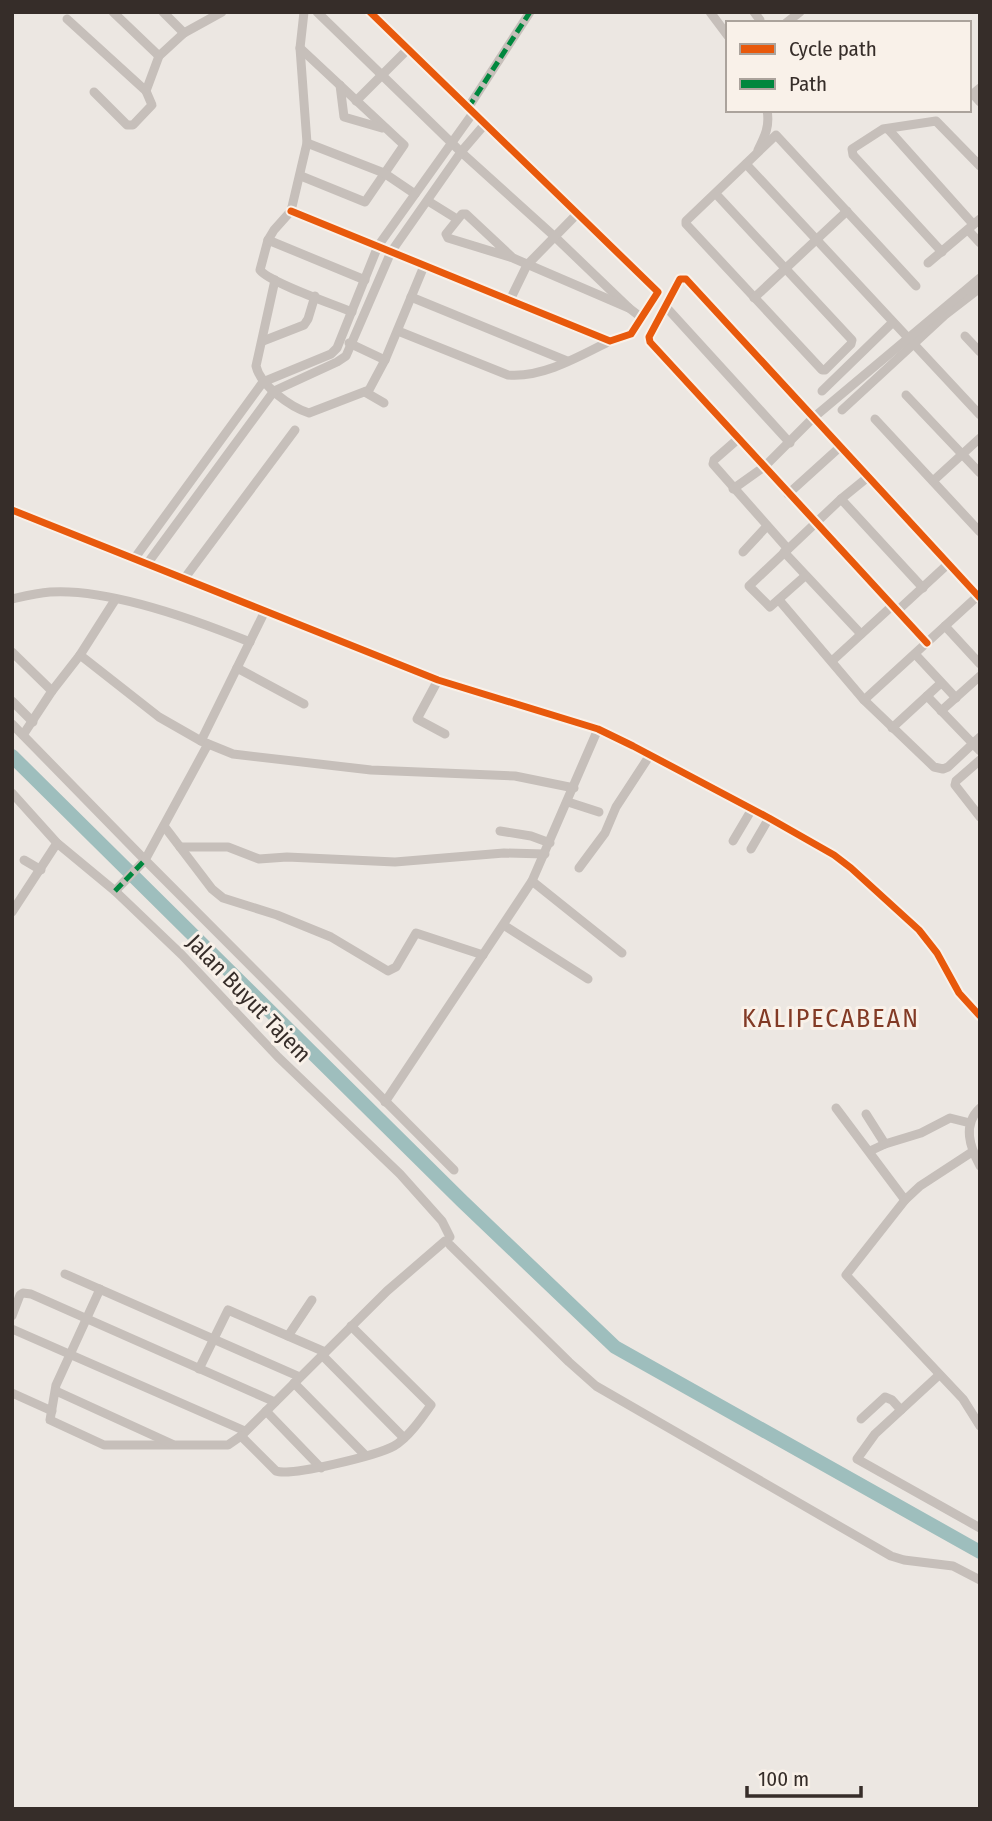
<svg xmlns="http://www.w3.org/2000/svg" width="992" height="1821" viewBox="0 0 992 1821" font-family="'Fira Sans Condensed',sans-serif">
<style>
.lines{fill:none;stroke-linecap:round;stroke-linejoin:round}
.river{stroke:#9ebebd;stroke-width:14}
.minor{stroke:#c6bfba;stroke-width:9}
.quiet{stroke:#00873e;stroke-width:5;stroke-dasharray:10 5;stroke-linecap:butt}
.cycleway-casing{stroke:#f9f1e9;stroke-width:11}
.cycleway{stroke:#e8590c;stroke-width:7}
.labels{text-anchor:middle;stroke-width:6;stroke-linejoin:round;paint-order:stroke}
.street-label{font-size:23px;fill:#362d29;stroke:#f9f1e9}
.quarter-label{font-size:26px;letter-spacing:2px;fill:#823a25;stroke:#f9f1e9}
</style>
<rect width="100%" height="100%" fill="#ece7e2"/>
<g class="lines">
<!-- river -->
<path class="river" d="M12,756L462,1201L615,1347L980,1552"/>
<!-- minor -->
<g class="minor">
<path d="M113,12L159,56"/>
<path d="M163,12L184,33"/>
<path d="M304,12L300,48L307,143L291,211L274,230L268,240L260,270C270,283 333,304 352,312"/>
<path d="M317,12L461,152L554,236L629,308"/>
<path d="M710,12L728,36"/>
<path d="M754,12L760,20"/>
<path d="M67,19L146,91"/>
<path d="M786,23L800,12"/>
<path d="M300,48L404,145L365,202L301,176"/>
<path d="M340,85L344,117L382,128"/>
<path d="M980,88L973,94L980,102"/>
<path d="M94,92L127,125H133L152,105L146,91L159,56L184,33L222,12"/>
<path d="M356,101L408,49"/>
<path d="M468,108L530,12"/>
<path d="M888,129L973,224"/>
<path d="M307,143L384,173L415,194"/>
<path d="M758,150C765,136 770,126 767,110"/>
<path d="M746,164L980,415"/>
<path d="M716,194L852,340L851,344L825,370H822L686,224V221L776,135L916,286"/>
<path d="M428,201L457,219"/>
<path d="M291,211L610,341L631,334L658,292L370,12"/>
<path d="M968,230L980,243"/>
<path d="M268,240L365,280"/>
<path d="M942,252L853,155L852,149L883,129L936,121L980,166"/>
<path d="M513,258L466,214H462L446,234L448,238L513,258L629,308L642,318"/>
<path d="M928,263L980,219"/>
<path d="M275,280L256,366C260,385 290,407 309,413L369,390L385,360L424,266"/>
<path d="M411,297L567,361"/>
<path d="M754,298L847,211"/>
<path d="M510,300L527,265L577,214"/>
<path d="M666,307L790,443"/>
<path d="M398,331L508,375C543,378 580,356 610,341"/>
<path d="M965,336L980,352"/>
<path d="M263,341L304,325L308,319L315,296"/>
<path d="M349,343L385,360"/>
<path d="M822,391L892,323"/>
<path d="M365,392L384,403"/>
<path d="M906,395L980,473"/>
<path d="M842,410L945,315L980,288"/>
<path d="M875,419L980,532"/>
<path d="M738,439L714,460L713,464L788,549"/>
<path d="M933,481L980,438"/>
<path d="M733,489L764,467L813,418L980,278"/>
<path d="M788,494L840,447"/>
<path d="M841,499L923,588"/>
<path d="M12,510L438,680L598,729L633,746L769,818L834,855L851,868L919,930L937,953L959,993L980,1016"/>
<path d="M743,552L767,526"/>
<path d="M784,552L861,634"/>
<path d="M134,559L263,382L331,354L337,348L378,246L473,113"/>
<path d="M147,564L274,391L337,362L346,356L391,252L461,152L485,124"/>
<path d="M805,576L770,607L749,586L841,499L868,477"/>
<path d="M184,579L295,430"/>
<path d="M12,599C25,596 37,593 50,592C108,588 196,620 250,642"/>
<path d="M115,600L80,655L159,717L201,741L233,754L371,770L515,776L574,788"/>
<path d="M779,600L864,700L934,767L943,769L948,767L980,737"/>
<path d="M897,611L948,564"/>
<path d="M945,626L980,664"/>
<path d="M927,643L650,342L649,337L680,279H686L980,598"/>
<path d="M12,652L52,691"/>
<path d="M915,654L956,698"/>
<path d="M832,661L892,606"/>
<path d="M237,668L304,704"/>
<path d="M438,680L417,719L445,734"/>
<path d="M927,696L980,751"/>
<path d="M864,700L980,594"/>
<path d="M12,701L33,722"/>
<path d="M941,711L980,676"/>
<path d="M12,724L145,860L115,891"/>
<path d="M892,728L941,683"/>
<path d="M23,735L52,691L80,655"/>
<path d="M201,741L265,611"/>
<path d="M208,744L145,860L454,1170"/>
<path d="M980,760L956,781L955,785L980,817"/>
<path d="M12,793L57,843L115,891L182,955L278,1057L400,1174L442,1221L450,1237"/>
<path d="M568,802L599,812"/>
<path d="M164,826L212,889L223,898L277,915L331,937L388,971L396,967L416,933L483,955"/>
<path d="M500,831L531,836L550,843"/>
<path d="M733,841L752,809"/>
<path d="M180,847H228L259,859L287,857L395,862L504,853L545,854"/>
<path d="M751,849L769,818"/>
<path d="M24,860L41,870"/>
<path d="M579,868L605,833L616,807L650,755"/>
<path d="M532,881L622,953"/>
<path d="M12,912L57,843"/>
<path d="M505,926L588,979"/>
<path d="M385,1102L532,881L598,729"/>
<path d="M836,1108L905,1200L920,1186L972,1152"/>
<path d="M980,1108C962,1125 970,1147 980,1166"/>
<path d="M866,1114L885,1144"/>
<path d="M870,1151L885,1144L921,1133L950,1118L970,1123"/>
<path d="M905,1200L846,1275L963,1399L980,1426"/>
<path d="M450,1245L569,1362L596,1386L891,1556L904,1560L953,1566L980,1580"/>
<path d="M65,1274L300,1377"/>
<path d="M100,1289L56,1385L50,1420L104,1445H228L241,1436L387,1291L445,1241"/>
<path d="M12,1316L20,1295L23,1293L31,1294L275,1402"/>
<path d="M12,1329L245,1431"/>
<path d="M288,1336L312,1300"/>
<path d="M322,1355L404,1438"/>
<path d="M199,1369L228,1310L325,1352"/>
<path d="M939,1375L875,1434L857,1459L980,1528"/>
<path d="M294,1383L365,1455"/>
<path d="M56,1391L172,1444"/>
<path d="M12,1393L52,1411"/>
<path d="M266,1411L321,1468"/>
<path d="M861,1419L885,1397L892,1400L901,1410"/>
<path d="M241,1436L276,1471C290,1477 378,1455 394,1446C408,1438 422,1418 431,1405L351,1326"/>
</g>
<!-- quiet -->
<g class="quiet">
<path d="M468,108L530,12"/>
<path d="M115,891L145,860"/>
</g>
<!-- cycleway casing -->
<g class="cycleway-casing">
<g id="cycleway">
<path d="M291,211L610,341L631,334L658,292L370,12"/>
<path d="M12,510L438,680L598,729L633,746L769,818L834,855L851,868L919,930L937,953L959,993L980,1016"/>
<path d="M927,643L650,342L649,337L680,279H686L980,598"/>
</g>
</g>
<!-- cycleway -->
<use href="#cycleway" class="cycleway"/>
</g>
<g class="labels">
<!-- street labels -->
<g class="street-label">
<text transform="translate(249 998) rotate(46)" y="8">Jalan Buyut Tajem</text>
</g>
<!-- quarter labels -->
<g class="quarter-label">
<text x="831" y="1027">KALIPECABEAN</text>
</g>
</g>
<!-- border -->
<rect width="992" height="1821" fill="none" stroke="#362d29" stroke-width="28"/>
<!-- legend -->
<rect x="726" y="21" width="245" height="91" fill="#f9f1e9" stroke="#aba39c" stroke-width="2"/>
<rect x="740" y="44" width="35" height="10" fill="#e8590c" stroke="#aba39c" stroke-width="2"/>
<text x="789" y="56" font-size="21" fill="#362d29">Cycle path</text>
<rect x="740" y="79" width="35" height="10" fill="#00873e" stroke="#aba39c" stroke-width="2"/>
<text x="789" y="91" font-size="21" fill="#362d29">Path</text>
<!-- scale -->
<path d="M747 1786v10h114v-10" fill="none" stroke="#362d29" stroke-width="3.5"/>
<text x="758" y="1786" font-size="21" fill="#362d29" stroke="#f9f1e9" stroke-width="5" paint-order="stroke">100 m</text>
</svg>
